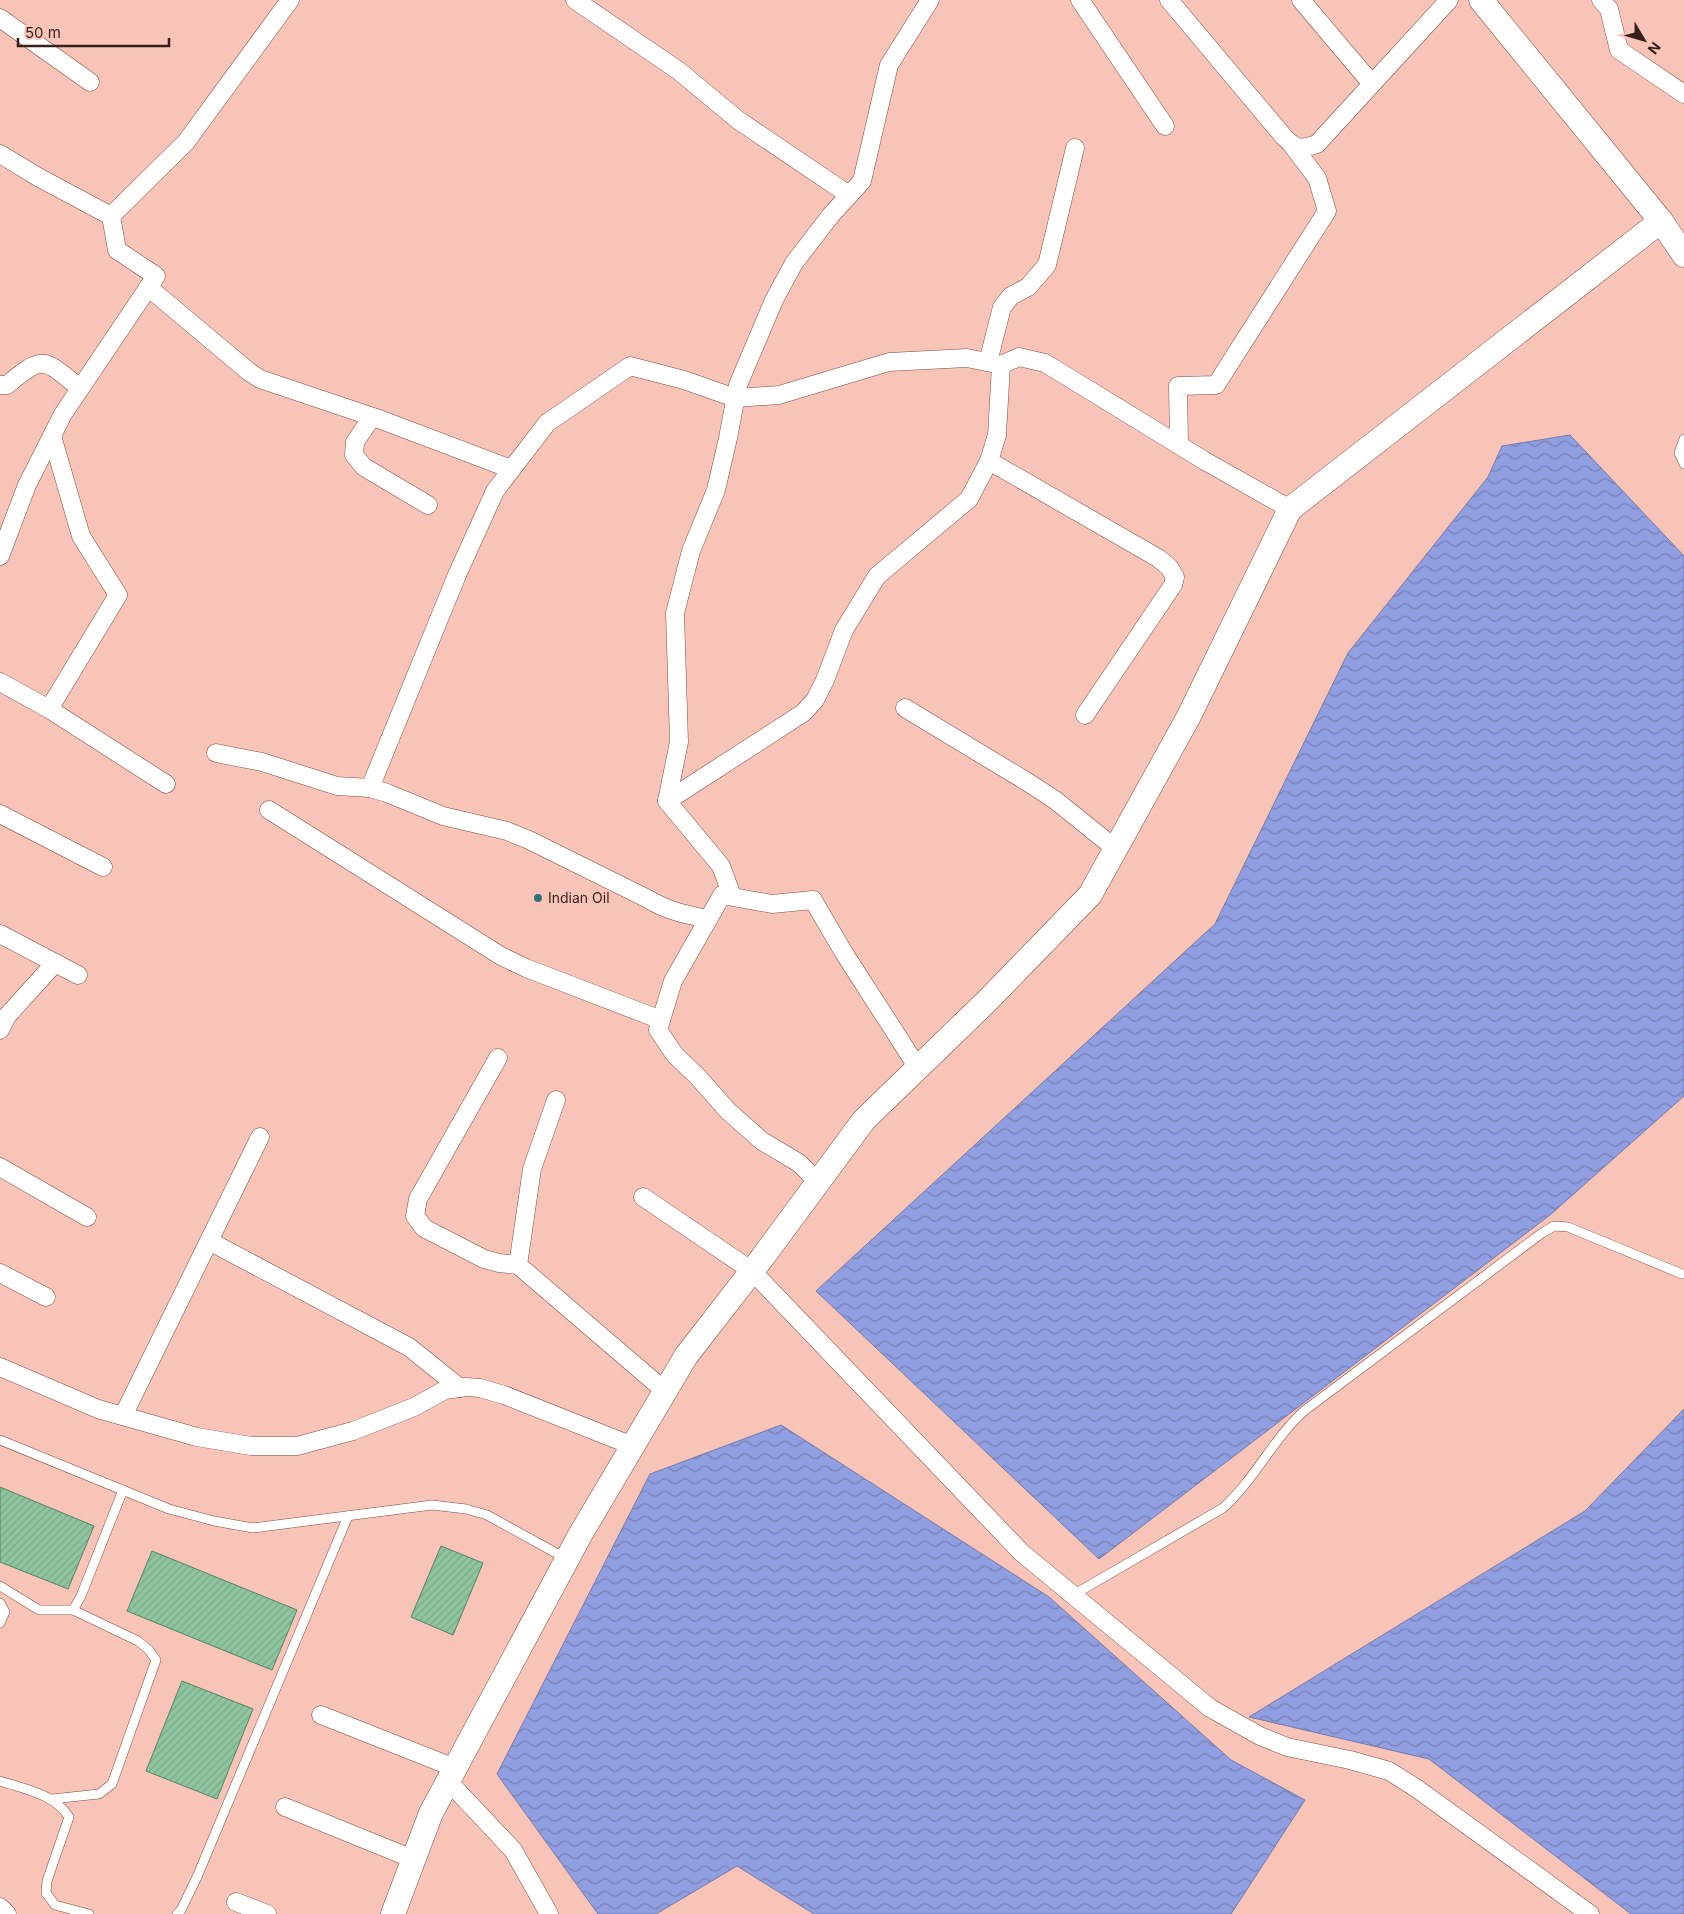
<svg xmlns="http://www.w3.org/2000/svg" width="1684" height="1914" viewBox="0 0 1684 1914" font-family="Inter,sans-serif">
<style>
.water{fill:url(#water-waves);stroke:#7579a6}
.building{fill:url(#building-hatch);stroke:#4f8460}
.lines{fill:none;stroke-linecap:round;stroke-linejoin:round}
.lane-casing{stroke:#824a3d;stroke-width:10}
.street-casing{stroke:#824a3d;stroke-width:19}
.secondary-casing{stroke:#824a3d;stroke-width:25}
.lane{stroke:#fff;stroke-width:9}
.street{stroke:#fff;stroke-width:18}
.secondary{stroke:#fff;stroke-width:24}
.poi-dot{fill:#2c7180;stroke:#f9c4b8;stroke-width:2}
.labels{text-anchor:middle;stroke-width:4;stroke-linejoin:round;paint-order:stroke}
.poi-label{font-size:14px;fill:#371f19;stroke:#f9c4b8;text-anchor:start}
</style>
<defs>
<pattern id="water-waves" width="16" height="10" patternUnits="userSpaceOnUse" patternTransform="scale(1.25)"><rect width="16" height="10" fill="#909fe2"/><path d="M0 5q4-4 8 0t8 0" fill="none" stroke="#7681b6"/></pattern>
<pattern id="building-hatch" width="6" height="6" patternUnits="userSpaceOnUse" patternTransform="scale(1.25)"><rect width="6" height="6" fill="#8ec59f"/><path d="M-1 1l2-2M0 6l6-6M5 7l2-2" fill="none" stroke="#7ba988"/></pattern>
</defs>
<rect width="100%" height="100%" fill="#f9c4b8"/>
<!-- water -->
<g class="water">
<path d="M1570,435L1684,556V1096L1550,1215L1099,1559L816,1291L1215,924L1348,653L1488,477L1502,446Z"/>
<path d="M1684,1409V1914H1631L1429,1759L1249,1717L1585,1511Z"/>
<path d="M781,1425L1049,1597L1231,1760L1305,1800L1231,1914H814L737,1866L656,1914H598L497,1774L650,1474Z"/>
</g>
<!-- building -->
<g class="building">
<path d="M0,1487L94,1526L68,1589L0,1562Z"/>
<path d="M441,1546L483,1563L453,1635L411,1617Z"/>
<path d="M152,1551L297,1610L272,1670L127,1611Z"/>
<path d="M182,1681L253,1709L217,1799L146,1771Z"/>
</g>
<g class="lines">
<!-- lane casing -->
<g class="lane-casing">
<g id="lane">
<path d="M1684,439L1679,453L1684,464"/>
<path d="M0,1440L169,1509L214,1521L253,1528L432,1505L466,1509L487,1515L567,1559"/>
<path d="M0,1586L39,1610H73L81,1596L123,1490"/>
<path d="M1073,1595L1223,1508C1255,1479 1273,1439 1304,1411L1542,1233L1554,1226L1568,1227L1682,1274"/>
<path d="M0,1603L5,1612L0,1623"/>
<path d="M0,1781C24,1789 55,1794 69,1817L47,1881L46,1893L55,1905L89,1914"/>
<path d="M52,1799L99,1794L112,1784L156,1660L149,1650L138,1641L73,1610"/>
<path d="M177,1914L181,1910L197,1877L348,1516"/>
</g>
</g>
<!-- street casing -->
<g class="street-casing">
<g id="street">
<path d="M575,0L679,71L738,120L849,195"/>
<path d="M1080,0L1165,126"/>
<path d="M1169,0L1284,137C1296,149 1300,150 1317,144L1449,0"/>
<path d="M1301,0L1372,84"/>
<path d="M1601,0L1609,9L1619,50L1684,94"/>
<path d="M0,18L90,82"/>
<path d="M0,154L38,177L111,216L186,142L290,0"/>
<path d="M148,287L248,371L260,379L379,419L511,469"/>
<path d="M988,362L1002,307L1011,296L1028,287L1047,265L1075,148"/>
<path d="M1001,365L1019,357L1045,363L1205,461L1290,509"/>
<path d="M0,385H7C45,353 44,360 80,388"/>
<path d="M372,417L355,442L354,455L364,467L428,505"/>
<path d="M1179,444L1178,386L1216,385L1327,211L1317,178L1292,145"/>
<path d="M989,461L1158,558L1169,567L1175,577L1173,585L1085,715"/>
<path d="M0,556L27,485L63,414L156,276L117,250L111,216"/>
<path d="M0,682L49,709L118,595L81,536L52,436"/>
<path d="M905,708L1029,783L1055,800L1116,849"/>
<path d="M49,709L166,784"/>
<path d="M216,753L262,762L337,786L370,788L387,793L443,816L507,831L529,840L646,898C668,911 683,914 708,919"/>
<path d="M370,788L457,575L495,491L547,423L630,366L684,380L735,398L779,395L889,362L967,358L1001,365L997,435L989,461L969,499L877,576L844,630L825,680L815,700L803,713L667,801"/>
<path d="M269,810L501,956L526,968L661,1020"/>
<path d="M0,814L103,867"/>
<path d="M732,896L721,866L667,801L679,742L675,613L691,551L716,490L728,438L738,385L774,300L794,263L831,215L862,181L889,65L930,0"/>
<path d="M0,934L78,975"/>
<path d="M0,1030L7,1016L55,963"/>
<path d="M498,1058L418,1199L415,1216L424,1228L484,1259L499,1263L518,1265"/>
<path d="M556,1100L532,1169L518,1265L665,1391"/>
<path d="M0,1167L87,1217"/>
<path d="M818,1182L799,1163L762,1141L728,1111L698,1077L675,1055L658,1030L673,981L722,895L772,904L813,900L844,953L918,1068"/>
<path d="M643,1197L752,1271L1022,1553L1210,1708L1260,1736L1287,1747L1350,1760L1389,1771L1416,1788L1590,1914"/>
<path d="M209,1241L409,1347L460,1388"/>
<path d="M0,1273L46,1297"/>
<path d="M0,1367L98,1409L197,1437L251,1446H297L353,1431L414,1407L445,1390L466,1387L480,1388L504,1395L633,1446"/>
<path d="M123,1416L260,1137"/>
<path d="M321,1715L455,1768"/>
<path d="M448,1781L513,1850L549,1914"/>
<path d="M285,1807L413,1859"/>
<path d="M236,1902L267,1914"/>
<path d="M0,1907L7,1914"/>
</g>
</g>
<!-- secondary casing -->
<g class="secondary-casing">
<g id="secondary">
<path d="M1481,0L1661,221L1684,255"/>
<path d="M393,1914L431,1813L580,1535L686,1356L762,1258L864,1120L987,1001L1090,895L1189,716L1290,509L1661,221"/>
</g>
</g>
<!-- lane -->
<use href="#lane" class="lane"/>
<!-- street -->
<use href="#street" class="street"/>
<!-- secondary -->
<use href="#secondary" class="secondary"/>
</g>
<!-- markers -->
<circle class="poi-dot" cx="538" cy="898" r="5"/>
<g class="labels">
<!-- poi labels -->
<g class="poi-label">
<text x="548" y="903">Indian Oil</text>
</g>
</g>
<!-- north arrow -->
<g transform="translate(1644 40) rotate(128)" stroke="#f9c4b8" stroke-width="4" paint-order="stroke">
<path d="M0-4L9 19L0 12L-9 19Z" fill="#371f19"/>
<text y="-8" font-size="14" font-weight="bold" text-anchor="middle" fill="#371f19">N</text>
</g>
<!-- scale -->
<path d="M18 38v8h151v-8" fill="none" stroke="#371f19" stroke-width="2.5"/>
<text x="25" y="38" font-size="15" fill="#371f19" stroke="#f9c4b8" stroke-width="4" paint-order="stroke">50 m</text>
</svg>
